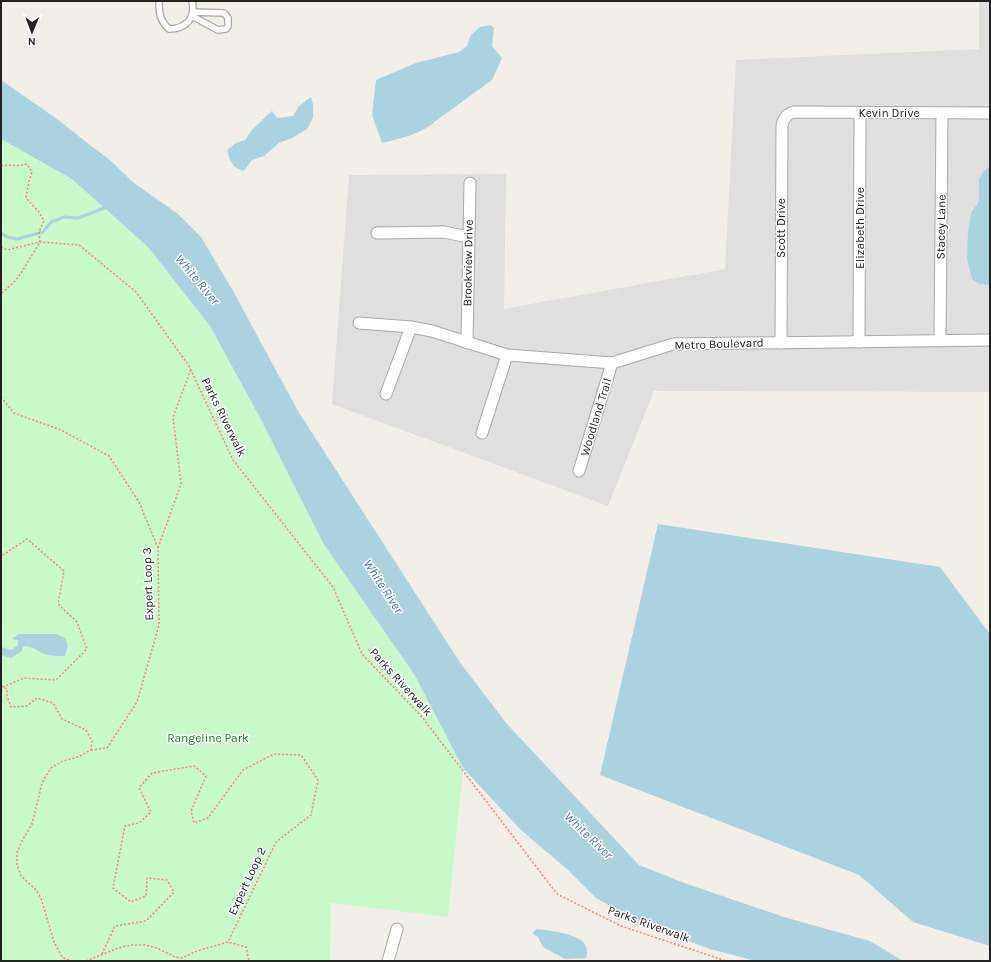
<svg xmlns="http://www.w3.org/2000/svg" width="991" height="962" viewBox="0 0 991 962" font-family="Karla,sans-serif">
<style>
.residential{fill:#e0dfdf}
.park{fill:#c8facc}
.water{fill:#aad3df}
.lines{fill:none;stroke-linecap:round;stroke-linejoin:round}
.stream{stroke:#aad3df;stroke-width:3}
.service-casing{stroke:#a9a9a9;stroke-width:8}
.minor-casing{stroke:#a9a9a9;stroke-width:13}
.path{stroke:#fa8072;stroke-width:1.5;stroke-dasharray:2 2;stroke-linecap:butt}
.service{stroke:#fff;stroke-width:5.5}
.minor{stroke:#fff;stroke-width:11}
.labels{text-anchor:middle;stroke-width:3;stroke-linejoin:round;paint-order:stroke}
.street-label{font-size:12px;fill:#222;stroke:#fff}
.park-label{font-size:12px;fill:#0c8416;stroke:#fff}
.water-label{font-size:13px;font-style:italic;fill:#4a7aab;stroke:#fff}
</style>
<rect width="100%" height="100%" fill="#f2efe9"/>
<!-- residential -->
<path class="residential" d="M979,1H990V392L654,391L608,506L332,404L349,175L506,174L504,309L725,269L736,60L979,49Z"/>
<!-- park -->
<path class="park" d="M1,139L72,179L148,247L210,326L259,416L323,543L414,674L463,768L448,917L331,903L330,961H1Z"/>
<!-- water -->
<g class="water">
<path d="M490,25L494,28L492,46L502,58L492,80L437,120C422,134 402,138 382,143L372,115L376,80L416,63L459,52L467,46L471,35L480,27Z"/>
<path d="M1,80L57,119L90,145L110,160L134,183L178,214L201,237L232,289L298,411L461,664L507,724L639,865L687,884L787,918L870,941L903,961H756L710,949L647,926L596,898L568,870L521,830L463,768L414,674L323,543L259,416L210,326L148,247L72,179L1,139Z"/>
<path d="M311,97L313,105V118L307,129L292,138L279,143L264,156L252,160L244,171C232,168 230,161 227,150L236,143L245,140L252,130L272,111L277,118L293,116L299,106Z"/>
<path d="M990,166V285L979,284L972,279L967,258L968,233L971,213L979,202V179L983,172Z"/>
<path d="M658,524L940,567L990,634V946L913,922L859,875L600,775Z"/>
<path d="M19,634H56L65,638L68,646L65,656C58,656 51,656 45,654C37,651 32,645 23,646L22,651L11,658L1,655V647L12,650L18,645V640L12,639Z"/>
<path d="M536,929C548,930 572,933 582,941C587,944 588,953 586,958L565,959L543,947L538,937L533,934V932Z"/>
</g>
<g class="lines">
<!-- stream -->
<path class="stream" d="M1,233L7,237L17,239L43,232L51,222L64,217L78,218L107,207"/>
<!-- service casing -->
<g class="service-casing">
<g id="service">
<path d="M159,1C159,13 160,21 169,29C186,29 196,18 192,1"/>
<path d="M192,16L218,30L226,29L228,26V18L224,13L193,12"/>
</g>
</g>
<!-- minor casing -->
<g class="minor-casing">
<g id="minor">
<path d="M377,233L444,232L468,237"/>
<path d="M359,323L411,327L432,331L507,355L612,363L673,344L990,340"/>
<path d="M940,340L942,113"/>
<path d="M859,342L860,113"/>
<path d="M467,343L470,183"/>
<path d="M781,343L782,126C783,119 786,114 794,112L990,113"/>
<path d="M386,394L411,327"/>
<path d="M482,433L507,355"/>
<path d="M579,471L612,363"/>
<path d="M388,961L397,929"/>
</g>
</g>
<!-- path -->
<g class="path">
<path d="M1,166C10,164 18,167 27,164L32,172L29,181L26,198L39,212L44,221L39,232L40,242L23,270L16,280L1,294"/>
<path d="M1,247L7,250L40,242L79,245L136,292L189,366L233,460L333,587L362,654L422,717L557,894L621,926L726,961"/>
<path d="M1,397L14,413L61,430L109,456L139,502L158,548L159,625L137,702L107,748L91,750"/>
<path d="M158,548L181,484L173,417L191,369"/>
<path d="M1,559L3,555L27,539L64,571L58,604L77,622L87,649L56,680L24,678L3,687"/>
<path d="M1,686L7,689V696L11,707L27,706L37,698L53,703L62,719L86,730L92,741L91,750L78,757L63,761L52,767L47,774L42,783L32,824L21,843L17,853V865L21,876L36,890L41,898L54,942L62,957L70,961"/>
<path d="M102,954L115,926L146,921L174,892L167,880L147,878L146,896L131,902L113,888L125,826L139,823L151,812L139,788L152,773L194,766L206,776L191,811L194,823L208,818L243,770L274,754L301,755L318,780L311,815L276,842L228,942"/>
<path d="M86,961L118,948L131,945H145L157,948L175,957L182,958L197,951L228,942L246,947L249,961"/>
</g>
<!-- service -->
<use href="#service" class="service"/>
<!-- minor -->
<use href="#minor" class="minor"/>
</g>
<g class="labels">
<!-- street labels -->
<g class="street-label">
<text x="889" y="117">Kevin Drive</text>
<text transform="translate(941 227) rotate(-89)" y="4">Stacey Lane</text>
<text transform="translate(781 228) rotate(-90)" y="4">Scott Drive</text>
<text transform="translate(860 228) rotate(-90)" y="4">Elizabeth Drive</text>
<text transform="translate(468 263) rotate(-89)" y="4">Brookview Drive</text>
<text transform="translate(719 344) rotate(-2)" y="4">Metro Boulevard</text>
<text transform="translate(224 417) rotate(64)" y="4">Parks Riverwalk</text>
<text transform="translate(596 417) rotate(-73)" y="4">Woodland Trail</text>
<text transform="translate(148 584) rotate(-92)" y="4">Expert Loop 3</text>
<text transform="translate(401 682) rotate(48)" y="4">Parks Riverwalk</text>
<text transform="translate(247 881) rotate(-65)" y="4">Expert Loop 2</text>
<text transform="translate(649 924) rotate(20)" y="4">Parks Riverwalk</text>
</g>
<!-- park labels -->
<g class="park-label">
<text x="208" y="742">Rangeline Park</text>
</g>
<!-- water labels -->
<g class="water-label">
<text transform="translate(198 279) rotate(50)" y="5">White River</text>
<text transform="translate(384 586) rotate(57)" y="5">White River</text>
<text transform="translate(589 835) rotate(44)" y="5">White River</text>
</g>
</g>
<!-- border -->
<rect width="991" height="962" fill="none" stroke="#222222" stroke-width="4"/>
<!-- north arrow -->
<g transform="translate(32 32) rotate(181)" stroke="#ffffff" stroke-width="3" paint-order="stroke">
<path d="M0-3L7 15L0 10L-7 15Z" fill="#222222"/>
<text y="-6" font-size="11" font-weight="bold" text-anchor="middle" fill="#222222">N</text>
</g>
</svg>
